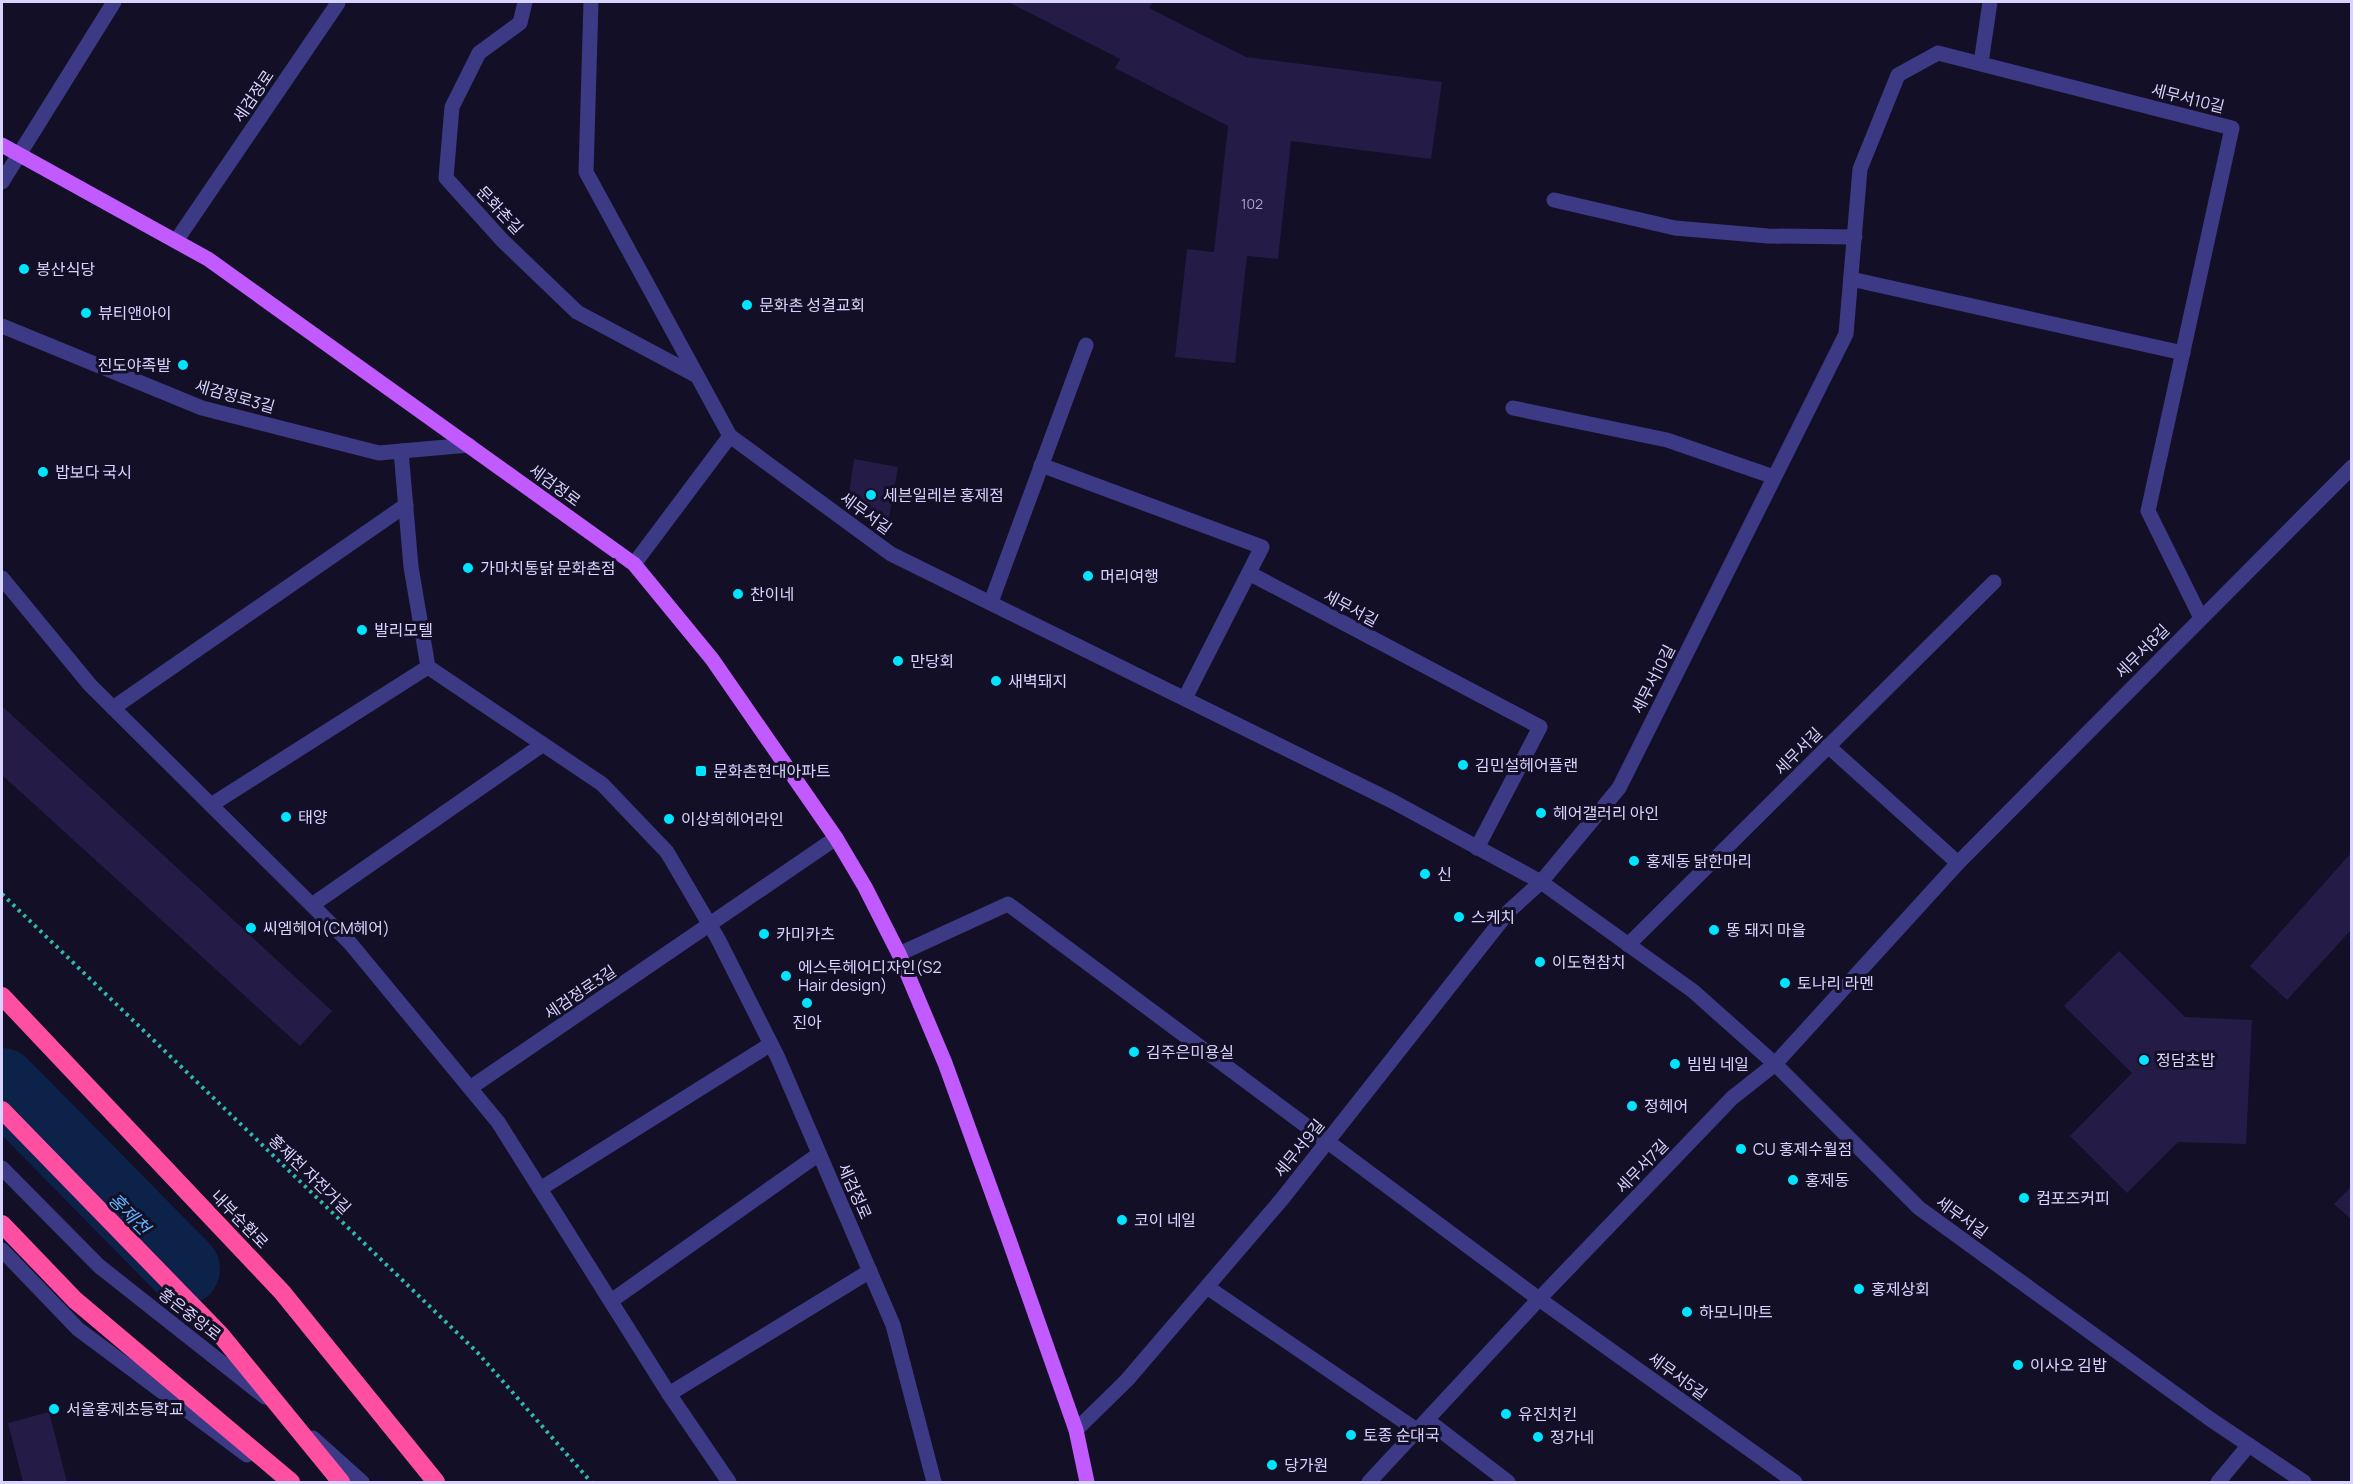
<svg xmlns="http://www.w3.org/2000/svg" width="2353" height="1484" viewBox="0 0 2353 1484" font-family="Manrope,'Noto Sans KR',sans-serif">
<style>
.pier{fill:#130f26}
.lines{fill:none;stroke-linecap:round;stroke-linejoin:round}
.river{stroke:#0c2248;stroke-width:72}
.building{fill:#241b47}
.path{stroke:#2fb8b0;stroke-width:4;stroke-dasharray:3 4.5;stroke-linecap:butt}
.minor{stroke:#3d3a85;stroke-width:15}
.major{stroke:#c25bff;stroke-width:15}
.highway{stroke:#ff4fa3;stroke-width:18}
.highway-bridge{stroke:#ff4fa3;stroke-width:18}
.poi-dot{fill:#00e5ff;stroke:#130f26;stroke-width:2}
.labels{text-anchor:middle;stroke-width:6;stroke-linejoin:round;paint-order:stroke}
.number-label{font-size:14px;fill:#aca6d1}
.street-label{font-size:16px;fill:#d9d4ff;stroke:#130f26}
.poi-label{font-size:16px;fill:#d9d4ff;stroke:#130f26;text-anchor:start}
.water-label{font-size:18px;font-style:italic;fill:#62b6ff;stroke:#130f26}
</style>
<rect width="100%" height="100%" fill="#130f26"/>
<!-- pier -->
<path class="pier" d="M2,1023L56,1072L261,1284L466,1482H362L349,1472L262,1356L2,1088Z"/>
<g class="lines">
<!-- river -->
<path class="river" d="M2,1084L184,1269"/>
</g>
<!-- building -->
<g class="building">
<path d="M1008,2H1153L1149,8L1246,57L1442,82L1431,159L1291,141L1278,259L1247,256L1235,363L1175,357L1187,249L1214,252L1228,126L1115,68L1120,59Z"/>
<path d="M854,459L898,467L889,518L847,507Z"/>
<path d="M2,706L332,1011L300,1046L2,775Z"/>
<path d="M2352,852V929L2287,1000L2250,966Z"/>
<path d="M2119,951L2185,1017L2252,1020L2246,1144L2178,1142L2127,1193L2070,1136L2132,1073L2064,1006Z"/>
<path d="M2352,1186V1220L2334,1204Z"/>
<path d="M49,1412L67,1482H23L8,1423Z"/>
</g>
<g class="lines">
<!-- path -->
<path class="path" d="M2,894L478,1353L591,1482"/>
<!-- minor -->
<g class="minor">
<path d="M525,2L520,23L479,53L452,107L446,178L502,240L577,312L697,376"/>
<path d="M591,2L586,172L730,436L891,554L1392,801L1541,882L1693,991L1775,1064L1919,1208L2210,1419L2304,1482"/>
<path d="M1981,63L1990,2"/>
<path d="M2,182L114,2"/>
<path d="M1554,200L1675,228L1768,236L1855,237"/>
<path d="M176,241L338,3L336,2"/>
<path d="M1851,279L2183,353"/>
<path d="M2,326L202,408L379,453L469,445"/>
<path d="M1513,408L1667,440L1774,477"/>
<path d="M401,451L411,567L428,667L602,784L667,852L718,939L778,1058L893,1325L934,1482"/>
<path d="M1041,465L1262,547L1185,698"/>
<path d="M634,564L730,436"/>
<path d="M1249,573L1540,727L1477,848"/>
<path d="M2,578L90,685L350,943L498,1122L669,1394L729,1482"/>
<path d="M991,602L1086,345"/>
<path d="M113,708L406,505"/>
<path d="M1828,746L1958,863"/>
<path d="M211,805L428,667"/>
<path d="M312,905L542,745"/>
<path d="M1628,945L1994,582"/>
<path d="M899,954L1008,904L1539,1299L1795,1482"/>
<path d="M470,1088L836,838"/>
<path d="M2,1168L99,1266L265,1397"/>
<path d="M540,1189L771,1044"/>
<path d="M2,1250L78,1329L247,1455"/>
<path d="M1207,1287L1418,1431"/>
<path d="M611,1301L819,1154"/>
<path d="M669,1394L870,1271"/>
<path d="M1427,1420L1508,1482"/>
<path d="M1076,1430L1127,1380L1282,1199L1509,911L1541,882L1619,788L1846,334L1860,169L1898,75L1938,53L2232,128L2148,511L2201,618"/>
<path d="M313,1438L362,1482"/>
<path d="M1369,1482L1539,1299L1732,1098L1775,1064L1958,863L2352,467"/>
<path d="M2218,1482L2249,1445"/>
</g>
<!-- major -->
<path class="major" d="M2,145L208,259L634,564L712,659L836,838L865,887L899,954L945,1063L1008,1237L1076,1430L1087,1482"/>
<!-- highway -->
<g class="highway">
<path d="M2,996L282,1292L436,1482"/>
<path d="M2,1224L75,1300L291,1482"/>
</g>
<!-- highway-bridge -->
<path class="highway-bridge" d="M2,1110L220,1334L341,1482"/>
</g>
<!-- markers -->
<g class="poi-dot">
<circle cx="24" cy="269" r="6"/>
<circle cx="747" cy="305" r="6"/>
<circle cx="86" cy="313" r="6"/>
<circle cx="183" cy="365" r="6"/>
<circle cx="43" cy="472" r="6"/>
<circle cx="871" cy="495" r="6"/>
<circle cx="468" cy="568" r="6"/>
<circle cx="1088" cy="576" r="6"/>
<circle cx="738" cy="594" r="6"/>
<circle cx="362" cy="630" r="6"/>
<circle cx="898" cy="661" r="6"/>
<circle cx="996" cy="681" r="6"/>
<circle cx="1463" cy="765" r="6"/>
<rect x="695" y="765" width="12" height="12" rx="3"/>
<circle cx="1541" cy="813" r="6"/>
<circle cx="286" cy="817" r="6"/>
<circle cx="669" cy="819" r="6"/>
<circle cx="1634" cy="861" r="6"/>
<circle cx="1425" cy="874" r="6"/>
<circle cx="1459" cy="917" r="6"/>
<circle cx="251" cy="928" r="6"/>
<circle cx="1714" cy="930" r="6"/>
<circle cx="764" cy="934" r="6"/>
<circle cx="1540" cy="962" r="6"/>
<circle cx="786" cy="976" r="6"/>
<circle cx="1785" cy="983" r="6"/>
<circle cx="807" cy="1003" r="6"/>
<circle cx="1134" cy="1052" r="6"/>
<circle cx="2144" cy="1060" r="6"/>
<circle cx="1675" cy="1064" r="6"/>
<circle cx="1632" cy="1106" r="6"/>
<circle cx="1741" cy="1149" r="6"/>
<circle cx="1793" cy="1180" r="6"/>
<circle cx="2024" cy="1198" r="6"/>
<circle cx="1122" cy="1220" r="6"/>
<circle cx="1859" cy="1289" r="6"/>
<circle cx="1687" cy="1312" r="6"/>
<circle cx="2018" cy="1365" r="6"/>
<circle cx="54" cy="1409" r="6"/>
<circle cx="1506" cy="1414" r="6"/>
<circle cx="1351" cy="1435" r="6"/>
<circle cx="1538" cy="1437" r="6"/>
<circle cx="1272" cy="1465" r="6"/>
</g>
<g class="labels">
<!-- number labels -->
<g class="number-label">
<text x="1252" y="209">102</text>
</g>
<!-- street labels -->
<g class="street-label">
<text transform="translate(253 96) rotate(-56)" y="6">세검정로</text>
<text transform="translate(2188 98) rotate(14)" y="6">세무서10길</text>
<text transform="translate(500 210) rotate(47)" y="6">문화촌길</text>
<text transform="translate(235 396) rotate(16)" y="6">세검정로3길</text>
<text transform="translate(555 485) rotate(36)" y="6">세검정로</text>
<text transform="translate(866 513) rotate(36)" y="6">세무서길</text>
<text transform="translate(1351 608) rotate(28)" y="6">세무서길</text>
<text transform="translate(2142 651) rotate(-45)" y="6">세무서8길</text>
<text transform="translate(1653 679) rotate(-63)" y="6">세무서10길</text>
<text transform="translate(1798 751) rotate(-45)" y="6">세무서길</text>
<text transform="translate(580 992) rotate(-34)" y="6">세검정로3길</text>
<text transform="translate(1299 1148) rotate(-51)" y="6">세무서9길</text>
<text transform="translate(1642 1166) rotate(-46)" y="6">세무서7길</text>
<text transform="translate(310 1174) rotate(44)" y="6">홍제천 자전거길</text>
<text transform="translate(855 1191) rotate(66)" y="6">세검정로</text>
<text transform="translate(1962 1217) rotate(36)" y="6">세무서길</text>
<text transform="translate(240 1219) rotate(46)" y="6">내부순환로</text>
<text transform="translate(190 1314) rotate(38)" y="6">홍은중앙로</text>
<text transform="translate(1678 1376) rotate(36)" y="6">세무서5길</text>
</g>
<!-- poi labels -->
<g class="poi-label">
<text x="36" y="275">봉산식당</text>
<text x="759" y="311">문화촌 성결교회</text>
<text x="98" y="319">뷰티앤아이</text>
<text x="171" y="371" text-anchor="end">진도야족발</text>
<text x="55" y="478">밥보다 국시</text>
<text x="883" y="501">세븐일레븐 홍제점</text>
<text x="480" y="574">가마치통닭 문화촌점</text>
<text x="1100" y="582">머리여행</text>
<text x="750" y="600">찬이네</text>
<text x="374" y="636">발리모텔</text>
<text x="910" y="667">만당회</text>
<text x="1008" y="687">새벽돼지</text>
<text x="1475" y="771">김민설헤어플랜</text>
<text x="713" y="777">문화촌현대아파트</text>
<text x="1553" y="819">헤어갤러리 아인</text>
<text x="298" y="823">태양</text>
<text x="681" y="825">이상희헤어라인</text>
<text x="1646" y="867">홍제동 닭한마리</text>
<text x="1437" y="880">신</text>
<text x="1471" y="923">스케치</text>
<text x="263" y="934">씨엠헤어(CM헤어)</text>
<text x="1726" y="936">똥 돼지 마을</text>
<text x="776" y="940">카미카츠</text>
<text x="1552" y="968">이도현참치</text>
<text x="798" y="973">에스투헤어디자인(S2<tspan x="798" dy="18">Hair design)</tspan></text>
<text x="1797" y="989">토나리 라멘</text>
<text x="807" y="1028" text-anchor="middle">진아</text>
<text x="1146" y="1058">김주은미용실</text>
<text x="2156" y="1066">정담초밥</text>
<text x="1687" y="1070">빔빔 네일</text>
<text x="1644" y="1112">정헤어</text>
<text x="1753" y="1155">CU 홍제수월점</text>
<text x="1805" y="1186">홍제동</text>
<text x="2036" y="1204">컴포즈커피</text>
<text x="1134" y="1226">코이 네일</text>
<text x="1871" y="1295">홍제상회</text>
<text x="1699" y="1318">하모니마트</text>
<text x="2030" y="1371">이사오 김밥</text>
<text x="66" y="1415">서울홍제초등학교</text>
<text x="1518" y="1420">유진치킨</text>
<text x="1363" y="1441">토종 순대국</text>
<text x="1550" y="1443">정가네</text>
<text x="1284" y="1471">당가원</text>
</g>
<!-- water labels -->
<g class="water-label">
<text transform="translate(129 1214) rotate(45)" y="6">홍제천</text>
</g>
</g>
<!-- border -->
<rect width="2353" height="1484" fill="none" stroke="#d9d4ff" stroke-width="6"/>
</svg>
